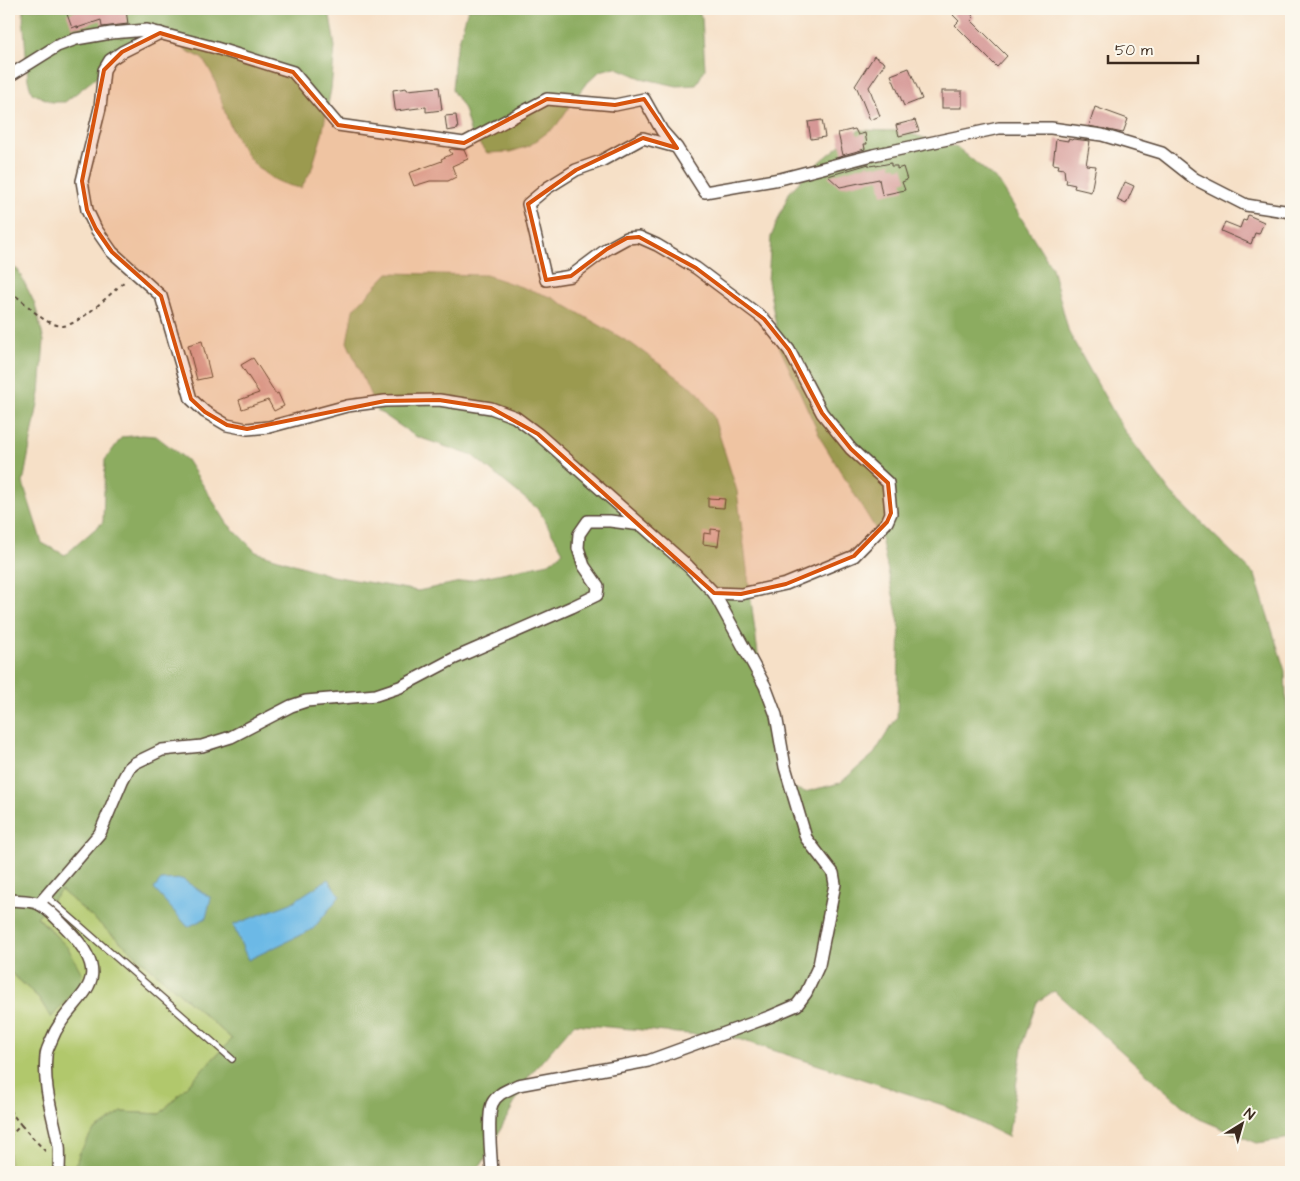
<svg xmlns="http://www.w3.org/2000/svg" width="1300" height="1181" viewBox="0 0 1300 1181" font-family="'Architects Daughter',sans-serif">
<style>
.green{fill:#b1c86c;stroke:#767945}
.forest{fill:#8cac60;stroke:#646b3f}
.water{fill:#6cb9e6;stroke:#547282}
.building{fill:#d69896}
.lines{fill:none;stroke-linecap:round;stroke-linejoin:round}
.service-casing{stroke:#574537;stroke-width:8}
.minor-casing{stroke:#574537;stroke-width:14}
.path{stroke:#574537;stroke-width:2;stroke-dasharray:4 4;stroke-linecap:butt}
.service{stroke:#fff;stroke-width:5.5}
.minor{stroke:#fff;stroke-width:11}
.marked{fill:#d7540e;fill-opacity:0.2;stroke:#d7540e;stroke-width:4;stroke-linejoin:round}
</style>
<rect width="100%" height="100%" fill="#fbf7ec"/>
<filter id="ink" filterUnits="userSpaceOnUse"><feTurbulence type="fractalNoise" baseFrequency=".02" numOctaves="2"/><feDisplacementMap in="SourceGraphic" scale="10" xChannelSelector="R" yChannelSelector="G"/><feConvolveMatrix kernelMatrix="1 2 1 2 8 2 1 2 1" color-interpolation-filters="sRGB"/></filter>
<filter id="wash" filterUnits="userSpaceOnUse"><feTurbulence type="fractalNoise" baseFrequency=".0096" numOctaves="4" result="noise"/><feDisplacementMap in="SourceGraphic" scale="20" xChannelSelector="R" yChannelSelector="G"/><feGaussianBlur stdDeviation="1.12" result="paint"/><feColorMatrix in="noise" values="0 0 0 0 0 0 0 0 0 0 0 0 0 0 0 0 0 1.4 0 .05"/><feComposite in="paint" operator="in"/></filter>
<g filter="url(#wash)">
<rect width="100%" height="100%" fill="#f6e0c7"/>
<!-- green -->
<path class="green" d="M61,890L232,1039L160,1114L122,1112L79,1154L74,1172H9V971L39,998L51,1018L68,948L37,916Z"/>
<!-- forest -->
<g class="forest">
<path d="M24,9H329L335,47L331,89L322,135L311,171L301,188C261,182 242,154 227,118C220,99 217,78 204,61C200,56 191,53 185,50C176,44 168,38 159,32L134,42L103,72L65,102H52L32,93L28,80L23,15Z"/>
<path d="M468,9H697L702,18L705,69L696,85L677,86L641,78L615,67L600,71L584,86L556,126L529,146L510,152L487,153L471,134L464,109L452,90L455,55Z"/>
<path d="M859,130L901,131L958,148L999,182L1052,268L1069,333L1123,429L1171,493L1255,575L1285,671L1291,803V1138L1257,1143L1195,1117L1054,991L1037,1002L1023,1042L1008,1137L943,1105L735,1038L574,1024L529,1076L482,1164L475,1172H74L79,1154L92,1132L122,1112L160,1114L232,1039L61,890L37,917L68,948L82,974L80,984L51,1018L39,998L9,971V265L18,270L35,304L44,341L40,393L23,483L42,543L65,555L103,522L105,460L122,437L142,435L156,436L187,460L227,523L256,552L332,576L418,591L549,563L563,552L538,509L473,456L415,436L377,410L347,342L353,310L388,273L486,275L551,297L632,344L698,392L713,415L737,491L769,740L784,785L805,792L840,783L874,754L897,717L900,628L881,538L822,441L780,348L768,281L771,237L789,193L810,170Z"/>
</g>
<!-- water -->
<g class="water">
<path d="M182,879L211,898L206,918L188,927L154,889L161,880Z"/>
<path d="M328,879L340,896L313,929L248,960L233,925L291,903Z"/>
</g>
<g id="blocks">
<!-- building -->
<g class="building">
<path d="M81,9H105L106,13L126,10L128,24L102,27L101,20L77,28V26L72,28L67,14Z"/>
<path d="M959,9H966L974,17L971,20L1007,56L997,67L955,25L959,21L953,15Z"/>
<path d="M874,56L885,63L869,87L880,116L870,120L857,88L855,86Z"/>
<path d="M909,68L922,99L904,106L891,75Z"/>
<path d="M439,87L442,110L426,112V107L396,111L395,108L393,90L407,88V90Z"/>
<rect x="942" y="91" width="20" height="17"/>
<path d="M1095,107L1128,119L1123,133L1089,126Z"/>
<path d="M456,115L458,129L447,131L445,116Z"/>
<path d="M822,120L825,137L811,139L808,122Z"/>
<path d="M915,120L919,131L899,136L896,125Z"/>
<path d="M855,129L858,135L865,133L867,144H864L865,149L843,155L838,133Z"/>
<path d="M1056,139L1068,141V139L1072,140L1073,139L1090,141L1086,165L1096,166L1091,192L1074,188L1075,185L1066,183L1067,179L1065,178L1064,169L1058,168L1059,165L1053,164Z"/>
<path d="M452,149L464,150L468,159L452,166L456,177L448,181H430L414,186L409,173L442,161L441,159L452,154L449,150Z"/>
<path d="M891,163V166H897V169L903,167L907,180L902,182L905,190L882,195L879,179L840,187L828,176L869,164V166L876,165V166Z"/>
<path d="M1125,182L1134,186L1126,204L1117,200Z"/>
<path d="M1248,215L1264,222L1259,234L1255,233L1251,244L1221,231L1225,222L1240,228L1243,220L1246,221Z"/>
<path d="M202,341L211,377L197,380L188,345Z"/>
<path d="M253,358L276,394L278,393L284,406L274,411L268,400L242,409L239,400L259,393L241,365Z"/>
<path d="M708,498L725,499L724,508L708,507Z"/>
<path d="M711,529L720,530L718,546L703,544L704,533L711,534Z"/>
</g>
</g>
</g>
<g filter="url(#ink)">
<use href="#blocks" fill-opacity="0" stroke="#574537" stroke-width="1"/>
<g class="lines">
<!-- service casing -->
<g class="service-casing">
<path id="service" d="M46,896L232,1059"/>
</g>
<!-- minor casing -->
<g class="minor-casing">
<g id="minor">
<path d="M160,33L122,52L110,60L104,70L100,108L82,181L87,210L96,229L112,252L161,296L191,399L205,412L227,425L247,429L269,427L347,406L385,401L439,400L491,408L515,417L538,434L688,566L714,593L765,686L776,715L785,767L806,838L833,873L835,884L819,965L806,993L797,1005L769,1017L648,1061L518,1085C508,1090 497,1093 492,1104C487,1117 491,1156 492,1172"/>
<path d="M9,76L57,46L76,39L111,33L147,30L216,48L293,72L338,125L464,143L547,99L615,105L644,99L662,131L677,148L705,192L780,179L873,155L999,128H1051L1102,135L1162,153L1195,179L1246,205L1291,212"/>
<path d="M676,147L643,138L601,161L576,170L547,188L528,204L546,280L571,276L607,249L627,238L639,237L657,245L696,268L764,319L789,350L822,413L851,449L888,483L891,513L887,522L854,556L786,584L741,594L714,593"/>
<path d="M9,900C18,901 31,900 39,904C48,908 62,924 70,932C121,987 69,994 51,1041C49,1046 46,1051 46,1056C43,1087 53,1115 59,1146C60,1154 59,1164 59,1172"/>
<path d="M39,904L100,833L122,781L129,768L135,763L162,750L202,746L231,737L291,706L306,701L376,695L400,687L455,658L572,607L597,595L598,586L584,566L578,548L579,534L588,521H610L641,525"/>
</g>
</g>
<!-- path -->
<g class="path">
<path d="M9,292C23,299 32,312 45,320C50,323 58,326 63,326C81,324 111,293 125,281"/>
<path d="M9,1110L21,1125L9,1137"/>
<path d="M21,1125L48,1154"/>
</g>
<!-- service -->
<use href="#service" class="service"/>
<!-- minor -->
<use href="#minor" class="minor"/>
</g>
</g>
<!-- marked area -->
<path class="marked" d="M160,33L293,72L338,125L464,143L547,99L615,105L644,99L677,148L643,138L576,170L528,204L546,280L571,276L607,249L627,238L639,237L696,268L764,319L789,350L822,413L851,449L888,483L891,513L887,522L854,556L786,584L741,594L714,593L538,434L491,408L439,400L385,401L247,429L227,425L205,412L191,399L161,296L112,252L96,229L87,210L82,181L104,70L122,52Z"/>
<!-- margin -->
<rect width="1300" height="1181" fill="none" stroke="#fbf7ec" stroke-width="30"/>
<!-- north arrow -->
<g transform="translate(1242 1124) rotate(37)" stroke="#fbf7ec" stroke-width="4" paint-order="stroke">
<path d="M0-4L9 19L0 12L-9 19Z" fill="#3b2a1e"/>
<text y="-8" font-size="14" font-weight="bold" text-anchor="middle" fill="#3b2a1e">N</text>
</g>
<!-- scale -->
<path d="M1108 55v8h90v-8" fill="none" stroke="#3b2a1e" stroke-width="2.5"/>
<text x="1115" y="55" font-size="15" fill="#3b2a1e" stroke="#fbf7ec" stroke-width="4" paint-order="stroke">50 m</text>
</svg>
